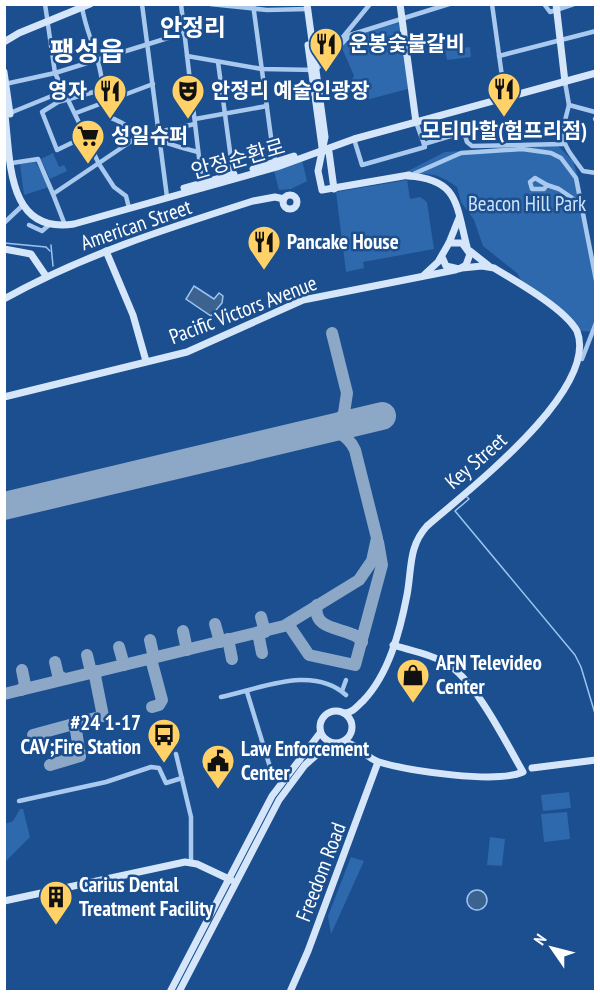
<svg xmlns="http://www.w3.org/2000/svg" width="600" height="996" viewBox="0 0 600 996" font-family="'PT Sans Narrow','Noto Sans KR',sans-serif">
<style>
.green{fill:#2e69ad}
.water{fill:#3c6290;stroke:#9cc4f0;stroke-width:1.5}
.lines{fill:none;stroke-linecap:round;stroke-linejoin:round}
.stream{stroke:#9cc4f0;stroke-width:1.5}
.taxiway{stroke:#8da7c7;stroke-width:12}
.runway{stroke:#8da7c7;stroke-width:28}
.street{stroke:#a9c9ee;stroke-width:4.5}
.secondary{stroke:#d6e6fa;stroke-width:7}
.labels{text-anchor:middle;stroke-width:5;stroke-linejoin:round;paint-order:stroke}
.poi-label{font-size:21px;font-weight:bold;fill:#fff;stroke:#1b4f8f;text-anchor:start}
.street-label{font-size:21px;fill:#fff;stroke:#1b4f8f}
.park-label{font-size:21px;fill:#cfe3fa;stroke:#1b4f8f}
.quarter-label{font-size:24px;font-weight:bold;fill:#fff;stroke:#1b4f8f}
.district-label{font-size:27px;font-weight:bold;fill:#fff;stroke:#1b4f8f}
</style>
<rect width="100%" height="100%" fill="#1b4f8f"/>
<!-- green -->
<g class="green">
<path d="M398,23L401,25L408,89L362,101L348,86L354,76L342,48L352,36Z"/>
<path d="M470,47L471,57L447,60L445,50Z"/>
<path d="M557,145L573,161L580,184L595,265V332L582,331L568,316L525,287L517,273L483,246L474,220L461,202L457,187C435,171 428,174 402,174L445,152Z"/>
<path d="M53,153L59,167L64,165L67,171L50,179L41,159Z"/>
<path d="M302,160L307,181L291,189L279,190L274,171Z"/>
<path d="M35,161L49,187L24,195L20,164Z"/>
<path d="M407,180L410,199L420,197L427,202L434,249L363,262L364,268L346,272L336,192Z"/>
<path d="M569,792L571,808L543,811L541,795Z"/>
<path d="M20,809H23L30,837L5,862V824L13,821Z"/>
<path d="M567,812L570,839L544,842L541,814Z"/>
<path d="M490,837L505,839L502,866L487,865Z"/>
<path d="M351,857L364,861L331,934L328,916Z"/>
</g>
<!-- water -->
<g class="water">
<path d="M194,286L214,299L219,293L223,296L222,303L211,316L186,299Z"/>
<circle cx="477" cy="900" r="10"/>
</g>
<g class="lines">
<!-- stream -->
<g class="stream">
<path d="M4,243L46,247L50,251"/>
<path d="M51,245L53,266"/>
<path d="M467,497L469,499L455,511L575,655L581,667L596,717"/>
</g>
<!-- taxiway -->
<g class="taxiway">
<path d="M323,428L340,419L344,413L347,393L332,333"/>
<path d="M317,605C311,634 354,626 362,642"/>
<path d="M261,617L265,632"/>
<path d="M291,622L290,627L309,655L355,665L382,565L378,542"/>
<path d="M215,624L220,642"/>
<path d="M183,631L187,650"/>
<path d="M258,633L262,653"/>
<path d="M228,639L232,659"/>
<path d="M150,640L154,658"/>
<path d="M119,647L124,665"/>
<path d="M87,655L91,672"/>
<path d="M151,659L162,700L159,705L152,707"/>
<path d="M55,662L58,675L64,679"/>
<path d="M21,690L25,685L22,670"/>
<path d="M4,694L284,626L359,580L372,561L377,538L355,450C347,433 334,429 316,430"/>
<path d="M33,735L103,716L95,676L97,671"/>
<path d="M50,765L80,756L75,724"/>
</g>
<!-- runway -->
<path class="runway" d="M4,506L382,416"/>
<!-- street -->
<g class="street">
<path d="M45,4L55,73L99,164L114,187L126,196L129,208"/>
<path d="M142,4L167,197"/>
<path d="M181,4L202,183"/>
<path d="M210,4L267,10L308,9"/>
<path d="M253,4L273,152L276,162"/>
<path d="M492,4L505,98"/>
<path d="M544,4L550,12L574,4"/>
<path d="M82,7C85,27 93,43 98,62C104,82 102,96 111,118C121,121 126,126 135,131C156,140 177,147 198,152"/>
<path d="M187,56L262,69L316,70L370,4"/>
<path d="M499,56L596,31"/>
<path d="M328,59L350,35L449,4"/>
<path d="M218,62L233,174"/>
<path d="M565,82L569,105L595,112"/>
<path d="M5,84L55,73L184,33"/>
<path d="M569,105C559,142 561,141 583,171L596,173"/>
<path d="M10,113L64,91"/>
<path d="M76,113L153,84"/>
<path d="M195,119L267,106"/>
<path d="M595,119H596"/>
<path d="M86,136L57,150L42,112L58,102L101,90"/>
<path d="M354,139L362,165L425,147L416,122"/>
<path d="M424,144L464,132L467,142L472,146L563,144"/>
<path d="M12,163L38,159L53,194"/>
<path d="M411,175L461,153L522,149L551,153L561,158L576,178L596,280"/>
<path d="M535,178L547,185L544,189H532L530,182Z"/>
<path d="M547,185L559,189L581,204"/>
<path d="M4,223L22,206"/>
<path d="M29,225L42,231L49,225"/>
<path d="M65,225L53,194L139,136L195,124"/>
<path d="M582,359L596,323"/>
<path d="M342,691L346,680"/>
<path d="M247,692L270,767L291,783"/>
<path d="M221,697C260,689 312,664 346,695"/>
<path d="M176,754L191,817V862"/>
<path d="M19,801L106,782L151,767L159,768L166,783L182,778"/>
</g>
<!-- secondary -->
<g class="secondary">
<path d="M307,4L325,137L318,171L322,190L409,175"/>
<path d="M400,4L416,122"/>
<path d="M556,4L565,82"/>
<path d="M4,42L19,33L90,4"/>
<path d="M308,45L322,147"/>
<path d="M4,72L10,114"/>
<path d="M4,107C11,155 4,235 74,224L277,167L354,139L596,73"/>
<path d="M322,149L329,152L334,189"/>
<path d="M253,169L294,156"/>
<path d="M408,176C459,179 456,205 467,247"/>
<path d="M184,188L234,174"/>
<circle cx="290" cy="202" r="7"/>
<path d="M449,243L459,218"/>
<path d="M4,249L31,254L46,276"/>
<path d="M106,251L133,315L146,361"/>
<path d="M470,251L489,266"/>
<path d="M424,275L438,262L449,243H462L470,254L466,265L459,269L446,266L442,257"/>
<path d="M4,299C83,255 168,228 253,201L275,197L284,199"/>
<path d="M4,397L187,352L303,300L455,270"/>
<circle cx="336" cy="727" r="16"/>
<path d="M344,713C353,713 357,706 363,701C389,674 400,631 407,595C412,569 408,547 427,526C467,491 600,390 577,331C564,308 517,282 494,268L482,266L462,268"/>
<path d="M343,742C357,743 366,758 379,762C409,771 496,784 523,772C505,741 476,681 446,663C431,654 409,650 393,645"/>
<path d="M532,768L596,760"/>
<path d="M4,901L185,862L197,864L231,880"/>
<path d="M170,992L272,796L320,733"/>
<path d="M179,992L279,800L305,765L330,743"/>
<path d="M290,992L308,951L378,762"/>
</g>
</g>
<!-- icons -->
<defs>
<g id="restaurant-pin" transform="scale(1.725)"><path d="M0 17L-7.5 6A9.5 9.5 0 1 1 7.5 6Z" fill="#ffd166" stroke="#1b4f8f"/><path d="M-5-6h1v4h1v-4h1v4h1v-4h1v5L-1.5 .5V6h-2V.5L-5-1ZM5-6V6H3V1.5H1.5Q1.5-4 5-6Z" fill="#111"/></g>
<g id="theatre-pin" transform="scale(1.725)"><path d="M0 17L-7.5 6A9.5 9.5 0 1 1 7.5 6Z" fill="#ffd166" stroke="#1b4f8f"/><path d="M-5-5.5Q0-4 5-5.5V0Q5 5 0 6Q-5 5-5 0ZM-3.3-2.5H-1v1.5H-3.3ZM1-2.5H3.3v1.5H1ZM-2.8 1Q0 5.5 2.8 1Z" fill="#111"/></g>
<g id="supermarket-pin" transform="scale(1.725)"><path d="M0 17L-7.5 6A9.5 9.5 0 1 1 7.5 6Z" fill="#ffd166" stroke="#1b4f8f"/><path d="M-6-5.5h2.5l.6 2H6L4.5 2H-2.5L-4.4-4H-6ZM-1.5 3.2a1.3 1.3 0 1 0 .1 0ZM3 3.2a1.3 1.3 0 1 0 .1 0Z" fill="#111"/></g>
<g id="shop-pin" transform="scale(1.725)"><path d="M0 17L-7.5 6A9.5 9.5 0 1 1 7.5 6Z" fill="#ffd166" stroke="#1b4f8f"/><path d="M-5-2.5h2.3a2.7 3.5 0 0 1 5.4 0H5L5.5 6h-11ZM-1.5-2.5h3a1.5 2.3 0 0 0-3 0Z" fill="#111"/></g>
<g id="bus-pin" transform="scale(1.725)"><path d="M0 17L-7.5 6A9.5 9.5 0 1 1 7.5 6Z" fill="#ffd166" stroke="#1b4f8f"/><path d="M-5-6H5V4H4V6H2V4H-2V6H-4V4H-5ZM-3.5-4V0h7V-4ZM-3.5 1.2v1.5H-2V1.2ZM2 1.2v1.5H3.5V1.2Z" fill="#111"/></g>
<g id="civic-pin" transform="scale(1.725)"><path d="M0 17L-7.5 6A9.5 9.5 0 1 1 7.5 6Z" fill="#ffd166" stroke="#1b4f8f"/><path d="M-.6-6.5H3V-4.5H.6V-3L4-1V1h2V6H-6V1h2V-1L-.6-3ZM-1.2 2.5V6h2.4V2.5Z" fill="#111"/></g>
<g id="building-pin" transform="scale(1.725)"><path d="M0 17L-7.5 6A9.5 9.5 0 1 1 7.5 6Z" fill="#ffd166" stroke="#1b4f8f"/><path d="M-4-6H4V6H1V3H-1V6H-4ZM-2.5-4.3h1.7v1.8h-1.7ZM.8-4.3h1.7v1.8H.8ZM-2.5-1h1.7V.8h-1.7ZM.8-1h1.7V.8H.8Z" fill="#111"/></g>
</defs>
<g fill-rule="evenodd">
<use href="#restaurant-pin" x="326" y="44"/>
<use href="#restaurant-pin" x="504" y="89"/>
<use href="#restaurant-pin" x="110" y="91"/>
<use href="#theatre-pin" x="188" y="91"/>
<use href="#supermarket-pin" x="88" y="136"/>
<use href="#restaurant-pin" x="264" y="242"/>
<use href="#shop-pin" x="413" y="675"/>
<use href="#bus-pin" x="164" y="735"/>
<use href="#civic-pin" x="218" y="761"/>
<use href="#building-pin" x="56" y="897"/>
</g>
<g class="labels">
<!-- poi labels -->
<g class="poi-label">
<text x="349" y="51">운봉숯불갈비</text>
<text x="87" y="98" text-anchor="end">영자</text>
<text x="211" y="98">안정리 예술인광장</text>
<text x="504" y="138" text-anchor="middle">모티마할(험프리점)</text>
<text x="111" y="143">성일슈퍼</text>
<text x="287" y="249">Pancake House</text>
<text x="436" y="670">AFN Televideo<tspan x="436" dy="24">Center</tspan></text>
<text x="141" y="730" text-anchor="end">#24 1-17<tspan x="141" dy="24">CAV;Fire Station</tspan></text>
<text x="241" y="756">Law Enforcement<tspan x="241" dy="24">Center</tspan></text>
<text x="79" y="892">Carius Dental<tspan x="79" dy="24">Treatment Facility</tspan></text>
</g>
<!-- street labels -->
<g class="street-label">
<text transform="translate(238 159) rotate(-16)" y="7">안정순환로</text>
<text transform="translate(136 225) rotate(-19)" y="7">American Street</text>
<text transform="translate(243 310) rotate(-21)" y="7">Pacific Victors Avenue</text>
<text transform="translate(476 461) rotate(-41)" y="7">Key Street</text>
<text transform="translate(321 872) rotate(-69)" y="7">Freedom Road</text>
</g>
<!-- park labels -->
<g class="park-label">
<text x="527" y="211">Beacon Hill Park</text>
</g>
<!-- quarter labels -->
<g class="quarter-label">
<text x="193" y="36">안정리</text>
</g>
<!-- district labels -->
<g class="district-label">
<text x="87" y="61">팽성읍</text>
</g>
</g>
<!-- border -->
<rect width="600" height="996" fill="none" stroke="#ffffff" stroke-width="12"/>
<!-- north arrow -->
<g transform="translate(552 948) rotate(305)" stroke="#1b4f8f" stroke-width="4.5" paint-order="stroke">
<path d="M0-4.5L10 22L0 15L-10 22Z" fill="#ffffff"/>
<text y="-9" font-size="16" font-weight="bold" text-anchor="middle" fill="#ffffff">N</text>
</g>
</svg>
